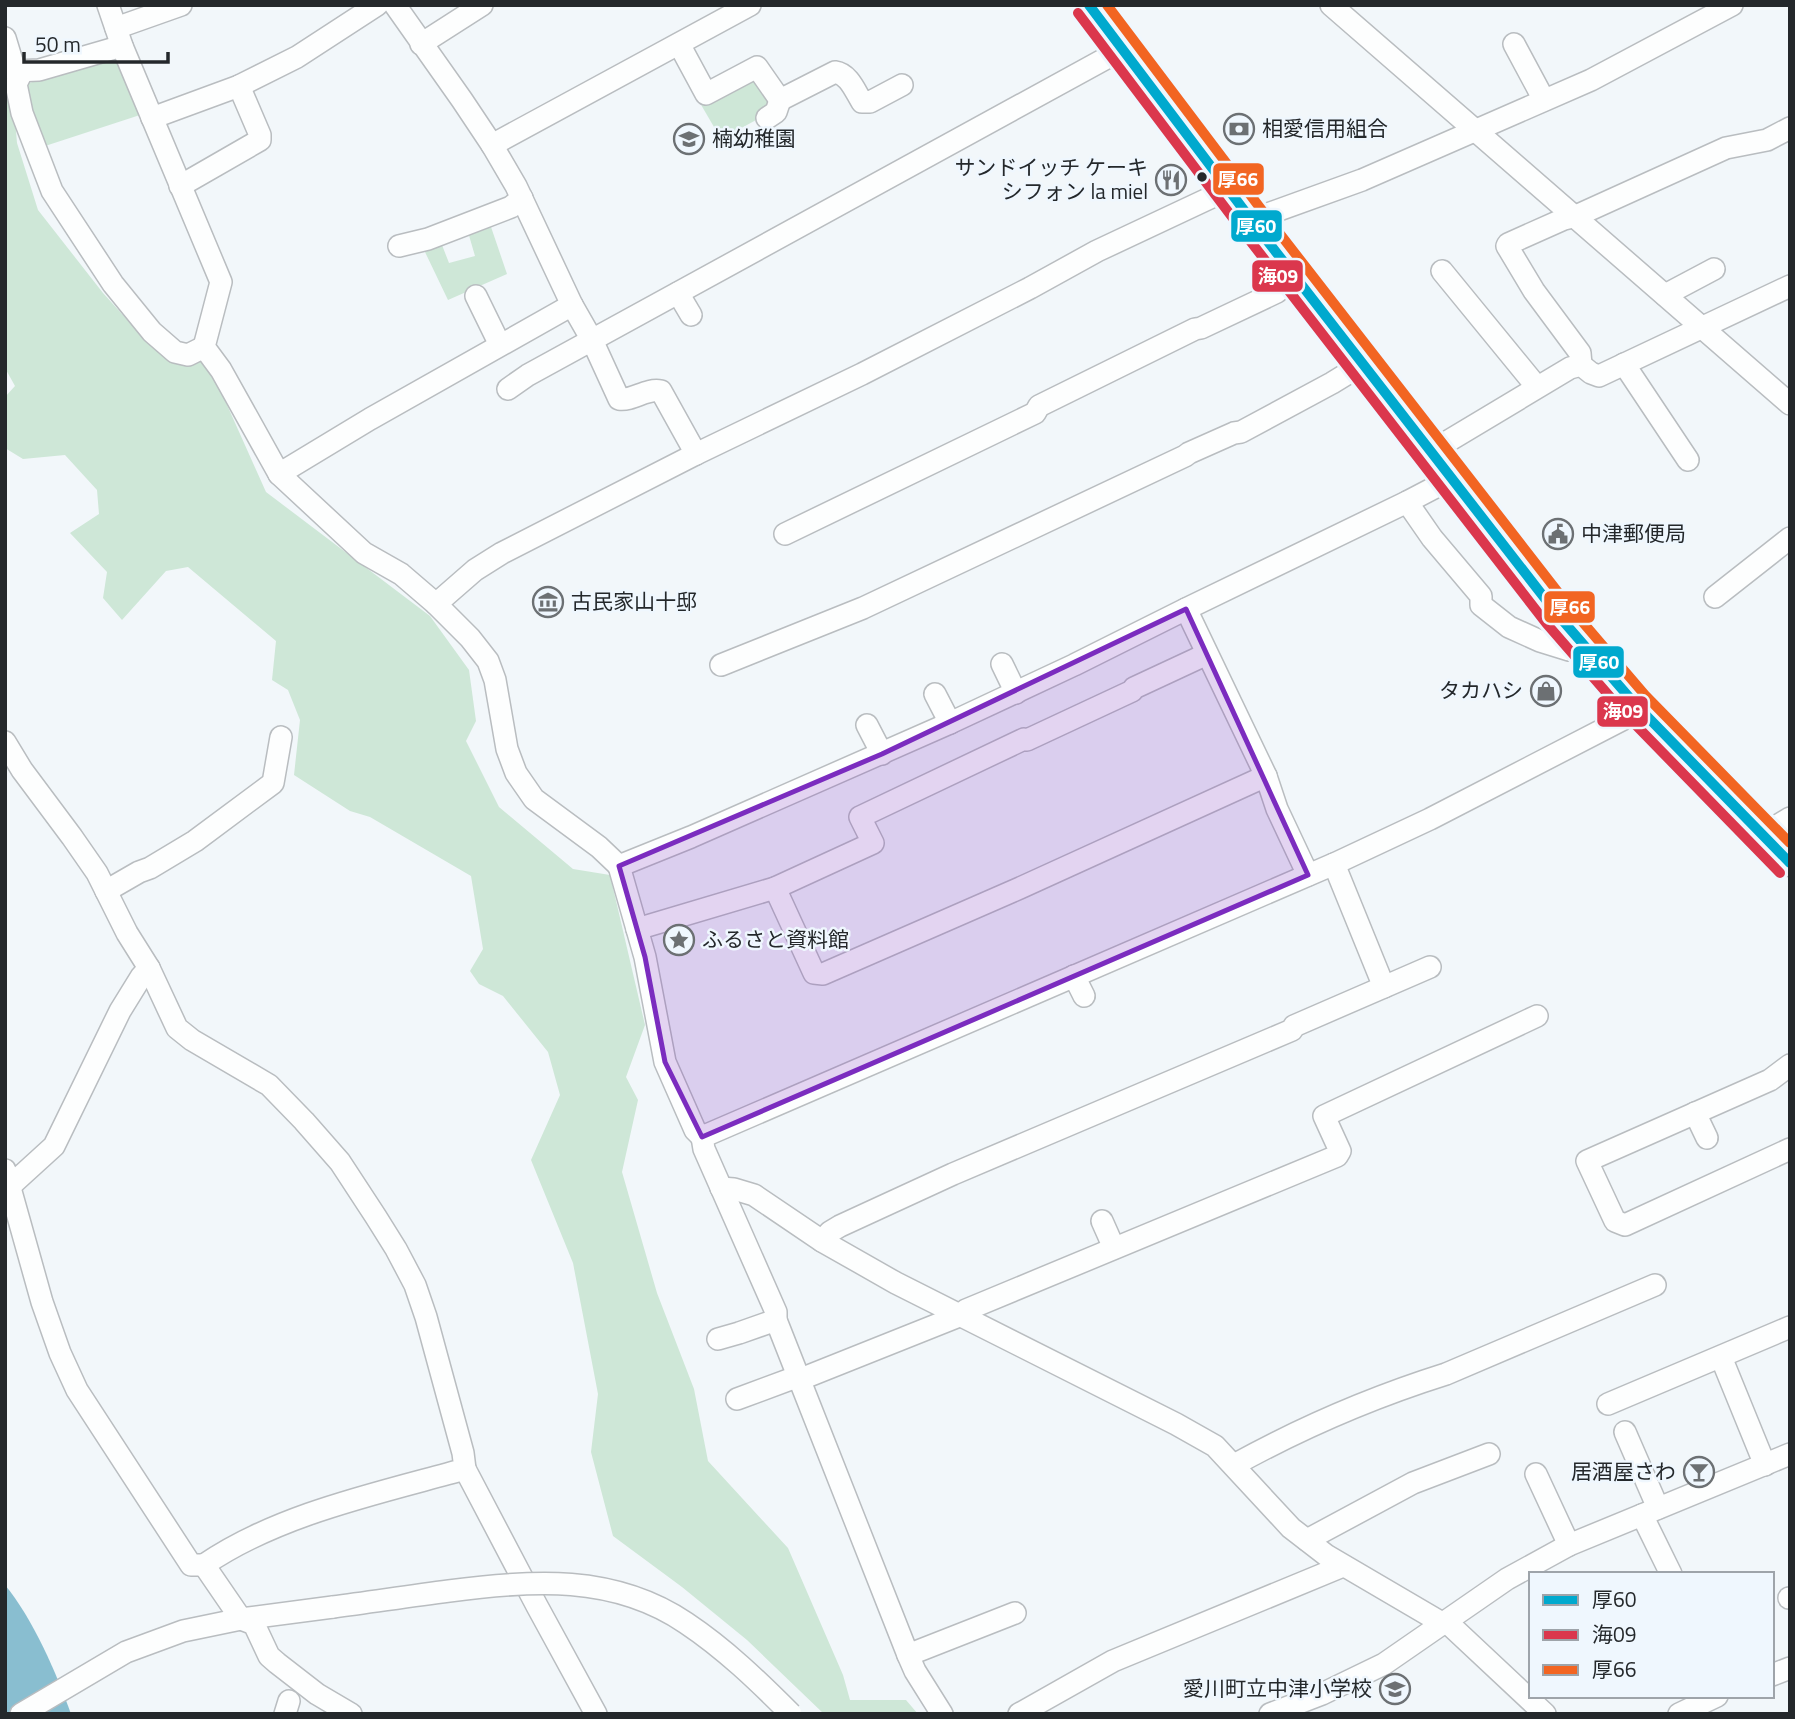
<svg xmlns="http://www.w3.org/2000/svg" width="1795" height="1719" viewBox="0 0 1795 1719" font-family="'Titillium Web','Noto Sans JP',sans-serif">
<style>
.green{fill:#cee7d7}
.water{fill:#89bed0}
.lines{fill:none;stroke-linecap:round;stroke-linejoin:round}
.minor-casing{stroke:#b9bdc0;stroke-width:24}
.major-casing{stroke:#b9bdc0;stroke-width:29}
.minor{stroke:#fdfefe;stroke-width:21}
.major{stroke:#fdfefe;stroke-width:26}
.minor-bridge-casing{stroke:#b9bdc0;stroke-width:24;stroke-linecap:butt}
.minor-bridge{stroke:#fdfefe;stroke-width:21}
.bus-1-casing{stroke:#eff7fe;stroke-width:16}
.bus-2-casing{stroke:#eff7fe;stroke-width:16}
.bus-3-casing{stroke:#eff7fe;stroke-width:16}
.bus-1{stroke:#00a9ce;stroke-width:10}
.bus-2{stroke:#db374d;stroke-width:10}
.bus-3{stroke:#f26522;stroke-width:10}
.marked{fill:#7b2cbf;fill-opacity:0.2;stroke:#7b2cbf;stroke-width:5;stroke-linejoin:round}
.bus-dot{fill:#24282b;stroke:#eff7fe;stroke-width:2.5}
.labels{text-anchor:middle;stroke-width:5;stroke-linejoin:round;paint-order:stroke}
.poi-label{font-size:21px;fill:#24282b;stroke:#eff7fe;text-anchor:start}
.line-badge{stroke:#eff7fe;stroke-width:2.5}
.badge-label{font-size:19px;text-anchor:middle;font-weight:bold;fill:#fff}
</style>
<rect width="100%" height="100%" fill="#f2f7fa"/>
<!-- green -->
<g class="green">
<path d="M108,58L118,61L140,115L39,148L26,84Z"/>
<path d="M747,74L774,99L771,112L721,139L700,103Z"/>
<path d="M5,78L18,87L13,96L17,143L38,210L103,293L149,344L202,349L266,492L430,616L469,670L476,721L466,741L499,807L573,869L610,875L645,1025L626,1077L638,1100L622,1172L657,1293L694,1389L708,1461L788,1548L843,1675L850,1700H906L918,1714H824L747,1640L682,1587L613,1536L591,1452L598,1394L573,1263L531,1160L560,1095L548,1052L503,996L479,984L470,971L483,949L471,876L370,817L350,811L294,775L300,720L288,690L272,680L276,641L188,567L166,571L122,620L103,598L107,572L70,533L99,514L97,490L65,455L23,459L5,448V397L15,386L5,368Z"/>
<path d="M490,224L507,274L448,300L425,252L442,245L449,263L475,256L468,232Z"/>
</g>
<!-- water -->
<path class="water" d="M5,1585C33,1619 56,1672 71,1714H5Z"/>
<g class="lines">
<!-- minor casing -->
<g class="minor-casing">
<g id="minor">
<path d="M108,5L122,46L221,282L204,347L221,370L279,474L364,553L401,574L436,604"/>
<path d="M395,5L462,100L492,145L516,186L572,305L592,340L619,399C633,401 646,388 661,391L696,454"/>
<path d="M1331,5L1790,404"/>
<path d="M116,28L181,5"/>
<path d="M5,38L15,71"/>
<path d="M421,44L482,5"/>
<path d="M679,44L706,94L757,67L780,100L835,72C849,74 855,91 862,102H870L902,85"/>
<path d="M1514,44L1544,100"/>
<path d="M5,62L15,71L39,70L122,46"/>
<path d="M22,72L16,84L22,113L52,191L113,284L152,332L175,352L188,355L204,347"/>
<path d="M152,118L239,86L297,57L377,5"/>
<path d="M767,118L776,112L780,100"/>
<path d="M492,145L750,5"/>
<path d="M180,186L260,140V135L239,86"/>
<path d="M1251,220L1362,180L1591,80L1732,5"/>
<path d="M399,246L428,239L511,207L522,198"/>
<path d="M1442,271L1537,387"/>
<path d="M678,293L691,315"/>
<path d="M1665,295L1714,269"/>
<path d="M476,296L500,345"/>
<path d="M1624,364L1688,460"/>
<path d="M1581,365L1580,353L1534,291L1507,246L1508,244L1564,219L1576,216L1726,148L1767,140L1790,128"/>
<path d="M508,389L528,375L1123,49"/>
<path d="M1430,452L1570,368L1581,365L1591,373L1599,376L1790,286"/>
<path d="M279,474L370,419L572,305"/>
<path d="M1407,502L1432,538L1481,596V605L1509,627L1540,641L1569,650L1586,649"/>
<path d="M785,534L1035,413L1039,406L1195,329L1201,328L1277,292"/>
<path d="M1715,597L1790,538"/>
<path d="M1186,609L1266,776L1277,809L1308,875"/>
<path d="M1002,664L1016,693"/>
<path d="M721,665L863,608L1185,456L1189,453L1234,433L1241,432L1332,383L1363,364"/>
<path d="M935,694L950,723"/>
<path d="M867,725L882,754"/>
<path d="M5,742L22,770L72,837L97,873L127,933L149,968L177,1028L192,1040L269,1085L304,1121L340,1162L376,1217L396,1249L415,1285L426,1317L463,1453L465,1469C379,1493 278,1514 204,1565L241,1619L254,1624L269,1656L277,1663L317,1694L351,1714"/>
<path d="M1762,835L1790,818"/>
<path d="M1334,864L1384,987"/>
<path d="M619,866L599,847L534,799L516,773L507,749L495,680L488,661L470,638L436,604L475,570L502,553L696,454L862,374L1030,288L1097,251L1229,189"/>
<path d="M775,888L814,973L823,974L1020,888L1266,776"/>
<path d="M106,891L139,872L150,868L195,841L273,783L281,737"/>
<path d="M637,929L775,888L873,843L860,817L1024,739L1027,740L1132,691L1134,688L1207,654"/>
<path d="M1074,976L1084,996"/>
<path d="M1790,1065L1770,1080L1587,1161L1615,1221L1625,1225L1790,1149"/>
<path d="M1695,1113L1707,1138"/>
<path d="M702,1137L695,1130L665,1062L645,957L619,866L691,837L950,723L1074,665L1186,609L1407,502L1451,479"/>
<path d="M5,1170L42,1302L60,1353L77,1390L191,1565H204"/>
<path d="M9,1187L54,1146L120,1011L141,977L149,968"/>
<path d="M721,1188L734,1189L754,1195L822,1241L896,1283L1176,1424L1215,1446L1291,1528L1326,1555L1442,1623L1450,1625L1545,1714"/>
<path d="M1102,1221L1114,1248"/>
<path d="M822,1241L830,1232L840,1226L953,1174L1292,1030L1294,1026L1430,967"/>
<path d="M718,1339L739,1333L776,1320"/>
<path d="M1721,1357L1765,1465"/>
<path d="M801,1379L959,1316L966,1310L1337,1156L1340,1151L1324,1116L1537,1016"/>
<path d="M737,1399L799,1376"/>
<path d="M1608,1404L1790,1327"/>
<path d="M1625,1432L1658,1508"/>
<path d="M1234,1465C1301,1428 1373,1397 1446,1374L1655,1285"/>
<path d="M465,1469L537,1606L596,1714"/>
<path d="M1536,1474L1569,1545"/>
<path d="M1642,1515L1671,1574"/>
<path d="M1307,1540L1413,1483L1489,1454"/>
<path d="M1789,1598H1790"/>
<path d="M908,1655L1015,1613"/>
<path d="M1772,1675L1790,1668"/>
<path d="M21,1714L126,1652L183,1631L241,1619L333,1607"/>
<path d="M285,1714L289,1701"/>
<path d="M942,1714L915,1671L908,1655L776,1320V1312L704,1149L702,1137L1334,864L1430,819L1641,710"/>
<path d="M1019,1714L1113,1661L1343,1566"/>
<path d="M1270,1714L1322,1694L1384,1664L1507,1579L1569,1545L1790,1454"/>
<path d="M1679,1714L1717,1696"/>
</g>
</g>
<!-- major casing -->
<g class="major-casing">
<path id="major" d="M1089,5L1229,189C1272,250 1320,306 1365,365C1437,460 1508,557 1586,649C1650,724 1721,793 1790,863"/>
</g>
<!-- minor -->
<use href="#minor" class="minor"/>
<!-- major -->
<use href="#major" class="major"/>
<!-- minor-bridge casing -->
<g class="minor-bridge-casing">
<path id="minor-bridge" d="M333,1607C371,1602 410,1596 449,1591C531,1580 614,1574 686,1623C725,1649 758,1681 791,1714"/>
</g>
<!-- minor-bridge -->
<use href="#minor-bridge" class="minor-bridge"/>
<!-- bus-1 casing -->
<g class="bus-1-casing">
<path id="bus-1" d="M1089,5L1262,234L1557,614L1635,704L1790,863"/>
</g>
<!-- bus-2 casing -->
<g class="bus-2-casing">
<path id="bus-2" d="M1078,13L1251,242L1546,623L1625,714L1780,873"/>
</g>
<!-- bus-3 casing -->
<g class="bus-3-casing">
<path id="bus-3" d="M1107,5L1273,225L1568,605L1645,695L1790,843"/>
</g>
<!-- bus-1 -->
<use href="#bus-1" class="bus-1"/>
<!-- bus-2 -->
<use href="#bus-2" class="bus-2"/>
<!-- bus-3 -->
<use href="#bus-3" class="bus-3"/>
</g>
<!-- marked area -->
<path class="marked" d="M1186,609L1308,875L702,1137L665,1062L645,957L619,866L882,754Z"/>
<!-- icons -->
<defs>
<g id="bank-ring" transform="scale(1.575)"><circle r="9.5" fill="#eff7fe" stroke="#6c7073" stroke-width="1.5"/><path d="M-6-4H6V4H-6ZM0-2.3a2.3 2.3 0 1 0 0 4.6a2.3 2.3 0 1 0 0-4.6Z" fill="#6c7073"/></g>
<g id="school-ring" transform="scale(1.575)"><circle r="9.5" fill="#eff7fe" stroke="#6c7073" stroke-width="1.5"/><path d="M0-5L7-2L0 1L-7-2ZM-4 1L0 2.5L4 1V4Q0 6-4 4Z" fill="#6c7073"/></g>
<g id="restaurant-ring" transform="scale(1.575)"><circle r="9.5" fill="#eff7fe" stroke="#6c7073" stroke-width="1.5"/><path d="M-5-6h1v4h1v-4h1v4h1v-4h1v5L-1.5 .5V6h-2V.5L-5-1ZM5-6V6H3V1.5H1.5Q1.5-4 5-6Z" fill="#6c7073"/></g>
<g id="civic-ring" transform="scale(1.575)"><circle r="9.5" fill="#eff7fe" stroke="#6c7073" stroke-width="1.5"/><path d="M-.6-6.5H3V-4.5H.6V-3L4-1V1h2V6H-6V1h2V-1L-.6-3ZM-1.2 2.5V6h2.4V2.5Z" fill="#6c7073"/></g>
<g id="museum-ring" transform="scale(1.575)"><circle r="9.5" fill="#eff7fe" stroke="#6c7073" stroke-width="1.5"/><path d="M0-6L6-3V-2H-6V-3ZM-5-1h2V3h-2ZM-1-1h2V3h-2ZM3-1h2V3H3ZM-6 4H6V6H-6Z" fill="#6c7073"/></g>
<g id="shop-ring" transform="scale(1.575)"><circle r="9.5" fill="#eff7fe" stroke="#6c7073" stroke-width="1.5"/><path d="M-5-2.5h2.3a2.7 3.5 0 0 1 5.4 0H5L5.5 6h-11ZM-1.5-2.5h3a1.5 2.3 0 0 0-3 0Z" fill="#6c7073"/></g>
<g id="sight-ring" transform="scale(1.575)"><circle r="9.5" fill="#eff7fe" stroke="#6c7073" stroke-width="1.5"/><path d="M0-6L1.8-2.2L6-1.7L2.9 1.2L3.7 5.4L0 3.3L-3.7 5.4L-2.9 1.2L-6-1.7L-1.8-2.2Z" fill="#6c7073"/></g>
<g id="bar-ring" transform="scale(1.575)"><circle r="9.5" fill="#eff7fe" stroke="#6c7073" stroke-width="1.5"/><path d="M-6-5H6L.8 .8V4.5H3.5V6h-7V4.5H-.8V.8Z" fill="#6c7073"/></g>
</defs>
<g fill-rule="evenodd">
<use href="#bank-ring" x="1239" y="129"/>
<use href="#school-ring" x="689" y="139"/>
<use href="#restaurant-ring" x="1171" y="180"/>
<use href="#civic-ring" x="1558" y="534"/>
<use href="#museum-ring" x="548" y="602"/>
<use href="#shop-ring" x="1546" y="691"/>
<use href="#sight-ring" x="679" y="940"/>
<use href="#bar-ring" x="1699" y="1472"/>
<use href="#school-ring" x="1395" y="1689"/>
</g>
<!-- markers -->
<circle class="bus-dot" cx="1202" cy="177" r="6"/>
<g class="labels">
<!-- poi labels -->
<g class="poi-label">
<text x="1262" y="136">相愛信用組合</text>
<text x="712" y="146">楠幼稚園</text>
<text x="1148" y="175" text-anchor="end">サンドイッチ ケーキ<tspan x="1148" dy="24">シフォン la miel</tspan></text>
<text x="1581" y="541">中津郵便局</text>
<text x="571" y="609">古民家山十邸</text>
<text x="1523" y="698" text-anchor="end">タカハシ</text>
<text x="702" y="947">ふるさと資料館</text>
<text x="1676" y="1479" text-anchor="end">居酒屋さわ</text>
<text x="1372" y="1696" text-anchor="end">愛川町立中津小学校</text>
</g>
</g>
<g class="line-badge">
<rect x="1212" y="162" width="53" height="34" rx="7" fill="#f26522"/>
<rect x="1230" y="209" width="53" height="34" rx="7" fill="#00a9ce"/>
<rect x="1251" y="259" width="53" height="34" rx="7" fill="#db374d"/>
<rect x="1543" y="590" width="53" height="34" rx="7" fill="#f26522"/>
<rect x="1572" y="645" width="53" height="34" rx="7" fill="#00a9ce"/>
<rect x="1596" y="695" width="53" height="33" rx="7" fill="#db374d"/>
</g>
<g class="badge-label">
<text x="1238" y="186">厚66</text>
<text x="1256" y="233">厚60</text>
<text x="1278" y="283">海09</text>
<text x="1570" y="614">厚66</text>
<text x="1599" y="669">厚60</text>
<text x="1623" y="718">海09</text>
</g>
<!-- border -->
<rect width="1795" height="1719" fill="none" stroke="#24282b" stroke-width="14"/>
<!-- legend -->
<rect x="1529" y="1572" width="245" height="126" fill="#eff7fe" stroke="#9ea4aa" stroke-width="2"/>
<rect x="1543" y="1595" width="35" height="10" fill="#00a9ce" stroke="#9ea4aa" stroke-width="2"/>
<text x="1592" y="1607" font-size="21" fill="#24282b">厚60</text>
<rect x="1543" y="1630" width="35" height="10" fill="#db374d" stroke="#9ea4aa" stroke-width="2"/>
<text x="1592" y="1642" font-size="21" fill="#24282b">海09</text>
<rect x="1543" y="1665" width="35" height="10" fill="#f26522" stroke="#9ea4aa" stroke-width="2"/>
<text x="1592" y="1677" font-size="21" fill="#24282b">厚66</text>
<!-- scale -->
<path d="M24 52v10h144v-10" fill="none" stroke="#24282b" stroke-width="3.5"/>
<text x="35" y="52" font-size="21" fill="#24282b" stroke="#eff7fe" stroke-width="5" paint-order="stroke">50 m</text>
</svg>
